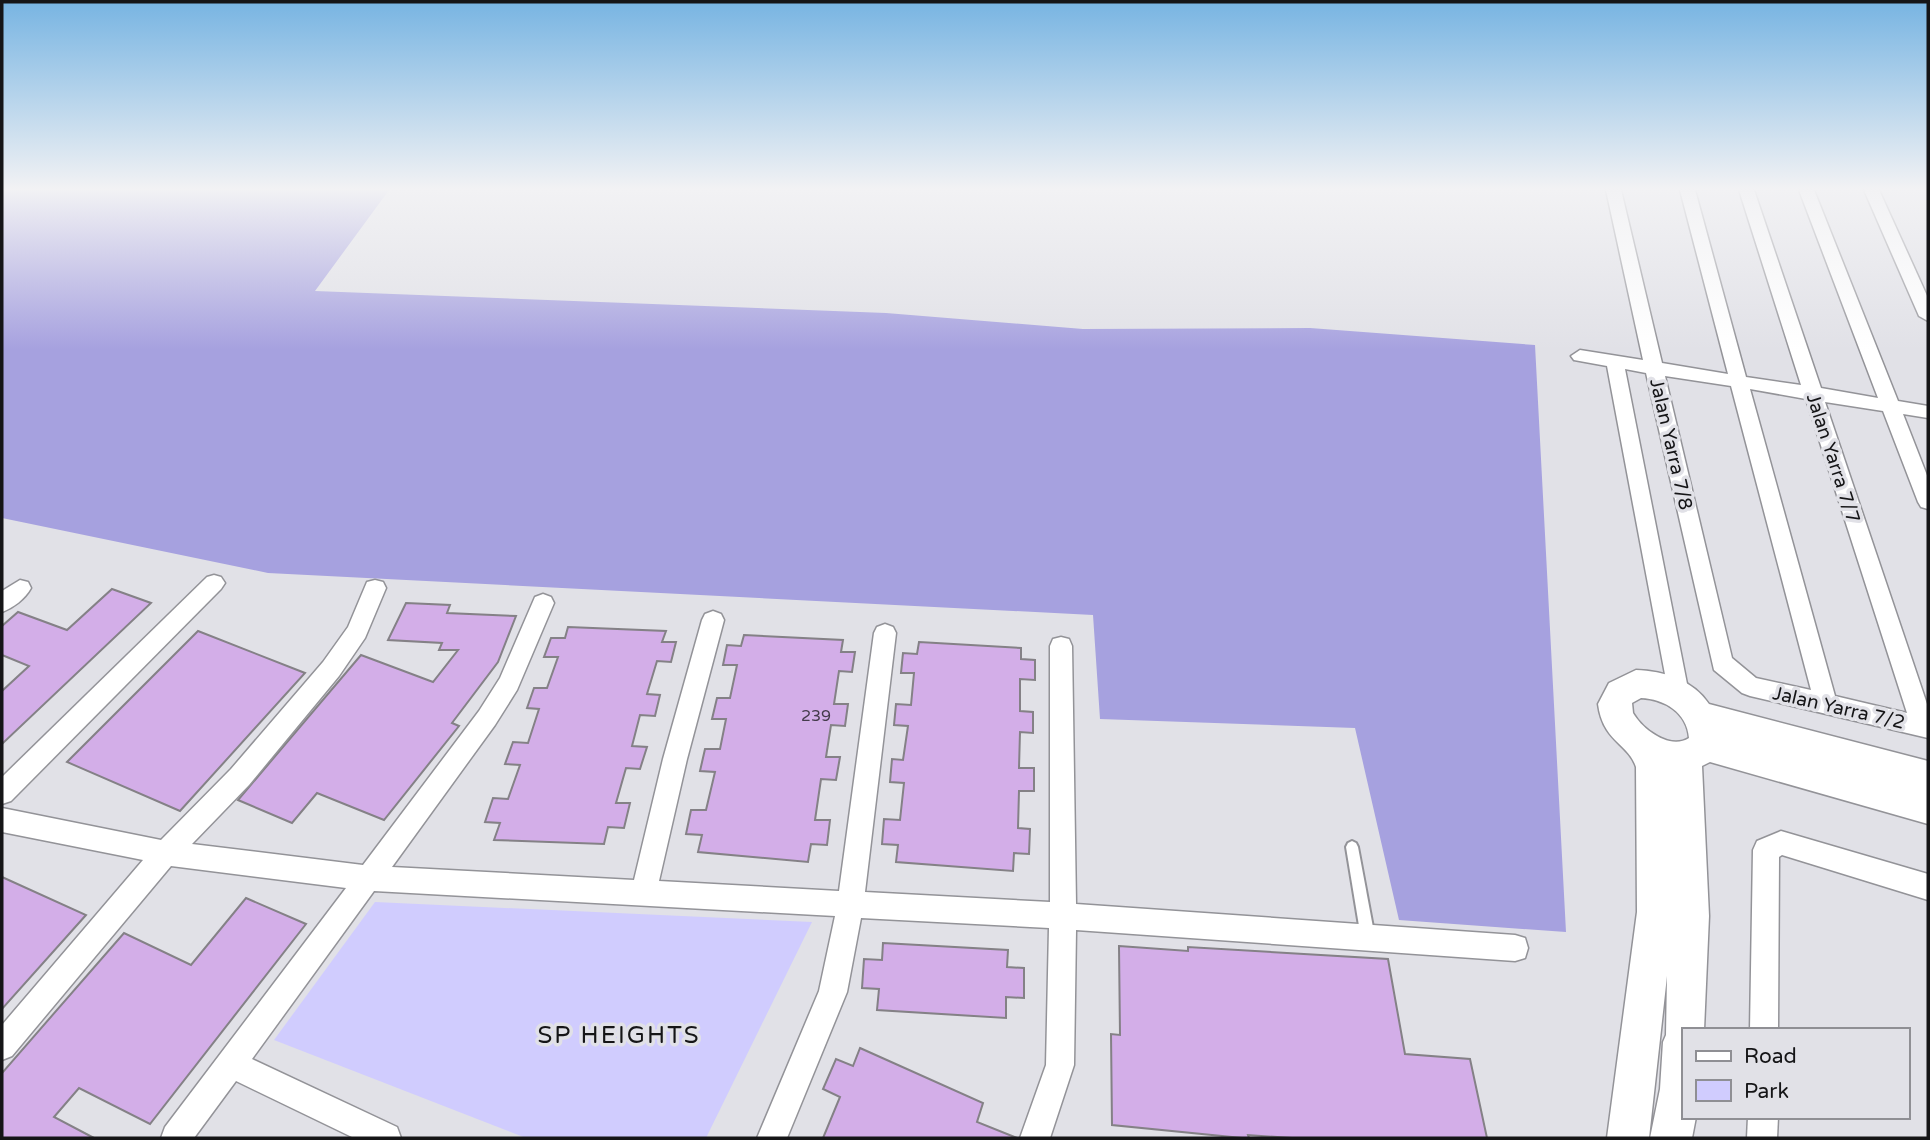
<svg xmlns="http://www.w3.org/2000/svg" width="1930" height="1140" viewBox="0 0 1930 1140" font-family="'Varela Round',sans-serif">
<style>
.green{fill:#d0ccfe}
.forest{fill:#a6a1df}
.building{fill:#d3aee8;stroke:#848186;stroke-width:2}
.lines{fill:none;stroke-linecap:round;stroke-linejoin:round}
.lane-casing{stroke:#939398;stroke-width:4}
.street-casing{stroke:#939398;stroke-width:3}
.secondary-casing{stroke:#939398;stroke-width:3}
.lane{fill:#fff;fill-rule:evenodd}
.street{fill:#fff;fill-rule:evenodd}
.secondary{fill:#fff;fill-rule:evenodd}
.labels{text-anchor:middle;stroke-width:7;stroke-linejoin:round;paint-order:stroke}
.number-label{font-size:16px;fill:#443b4b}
.street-label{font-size:19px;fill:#151517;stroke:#e1e1e7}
.near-neighbourhood-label{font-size:24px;letter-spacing:2px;fill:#151517;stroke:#e1e1e7}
</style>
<rect width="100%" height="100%" fill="#e1e1e7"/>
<!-- green -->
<path class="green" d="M375,902L812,922L706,1138H526L274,1040Z"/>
<!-- forest -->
<path class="forest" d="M2,190H389L315,291L886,313L1083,329L1310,328L1535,345L1566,932L1399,920L1355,728L1100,719L1093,615L268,573L2,518Z"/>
<!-- building -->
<g class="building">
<path d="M112,589L151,603L2,744V691L29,666L2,655V626L18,612L67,630Z"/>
<path d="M406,603L450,605L447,613L516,616L498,662L452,723L459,726L384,820L317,793L292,823L238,800L361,655L433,682L458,650H439L442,643L388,640Z"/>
<path d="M568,627L666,631L662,642H676L671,662L657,661L647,694L660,695L655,716L640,715L632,746L647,747L640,769L626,768L616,803H630L624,828L608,827L604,844L494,840L500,823L485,822L493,798L508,799L520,765L505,764L513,742L528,743L539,709L527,708L534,688H547L558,657H544L551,638H565Z"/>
<path d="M198,631L305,673L180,811L67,762Z"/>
<path d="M744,635L843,640L841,652H855L852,672L839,671L834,704H848L845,726L831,725L826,757H840L836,780L821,779L815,820H830L827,845L811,844L808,862L698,852L702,835L686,834L691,810H706L715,772L700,771L705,749H720L726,719H712L717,698H730L737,665H723L727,645L741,646Z"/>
<path d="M919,642L1021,648V659L1035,660V680L1020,679V711L1033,712V733L1020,732L1019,768H1034V791H1019L1018,828L1030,829L1029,854L1014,853L1013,871L896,862L898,845L882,844L884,819L900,820L904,783L890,782L892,759L903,760L908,726L894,725L896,704L911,705L914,673H901L903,653L917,654Z"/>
<path d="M2,877L86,915L2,1009Z"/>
<path d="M246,898L306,924L150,1124L79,1088L54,1117L94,1138H2V1073L124,933L191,965Z"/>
<path d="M883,943L1008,950L1007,967L1024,968V998L1006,997V1018L877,1010L879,989L862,988L864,959L882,960Z"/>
<path d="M1119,946L1188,951V947L1388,959L1405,1054L1470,1059L1487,1138H1292L1248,1135L1249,1138H1242L1112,1125L1111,1034L1120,1035Z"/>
<path d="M860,1048L983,1103L977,1122L1017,1138H823L840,1097L823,1089L836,1059L853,1066Z"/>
</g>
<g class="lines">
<!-- lane casing -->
<g class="lane-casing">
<path id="lane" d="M1352,841L1356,843L1358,847L1375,938L1373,943L1368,945L1363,943L1361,938L1346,847L1348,843Z"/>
</g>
<!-- street casing -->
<g class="street-casing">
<g id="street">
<path d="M1606,190H1621L1662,363L1728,374L1680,190H1695L1746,377L1801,385L1739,190H1754L1821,388L1878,398L1799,190H1814L1898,401L1928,406V418L1903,414L1928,478V509L1921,507L1918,502L1883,411L1825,402L1928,707V738L1750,696L1742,693L1714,670L1646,373L1625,369L1689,694L1686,701L1678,704L1670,701L1607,366L1574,360L1571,356L1580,350L1643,360ZM1665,376L1731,386L1811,690L1756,678L1732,658ZM1750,389L1806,399L1907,713L1835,696Z"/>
<path d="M1864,190H1879L1928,298V321L1919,316Z"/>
<path d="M214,575L221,577L225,583L221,589L11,801L2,804V777L207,577Z"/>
<path d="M20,580L28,582L31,588C25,599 13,608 2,612V591Z"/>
<path d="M375,580L383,582L386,588L365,638L339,676L249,785L192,844L363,865L479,711L500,678L535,597L543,594L551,597L554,603L517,690L495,725L392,867L634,880L663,759L702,620L705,614L713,611L721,614L724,620L687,759L659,881L839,891L874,633L877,627L885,624L893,627L896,633L865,892L1050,902V646L1053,639L1061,637L1069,639L1072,646L1076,904L1515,935L1525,938L1528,948L1525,958L1515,961L1076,930L1074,1065L1050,1138H1020L1046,1065L1049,928L861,918L847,992L787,1138H757L819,991L835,916L374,891L252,1059L397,1127L401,1138H354L236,1081L194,1138H161L165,1127L346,888L171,866L12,1056L2,1060V1025L143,860L2,832V808L161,840L231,769L323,662L348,627L367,582Z"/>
<path d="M1781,831L1928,874V900L1782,855L1779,857L1778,1030H1750L1753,850L1757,841Z"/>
<path d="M1748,1117H1778L1777,1138H1747Z"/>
</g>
</g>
<!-- secondary casing -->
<g class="secondary-casing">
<path id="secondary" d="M1636,670C1664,671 1693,680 1709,704L1928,761V824L1710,762L1702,766L1709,916L1704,1030H1683V1117H1696L1692,1138H1650L1660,1089L1663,1042L1666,1035L1667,976L1649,1138H1607L1637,912L1636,767C1628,743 1603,742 1598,704L1609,683ZM1641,698C1664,699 1687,712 1689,738C1670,750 1643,730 1633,713L1632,703Z"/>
</g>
<!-- lane -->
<use href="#lane" class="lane"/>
<!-- street -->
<use href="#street" class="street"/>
<!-- secondary -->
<use href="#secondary" class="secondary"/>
</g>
<!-- sky -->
<linearGradient id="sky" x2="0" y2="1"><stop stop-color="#77b4e2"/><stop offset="0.54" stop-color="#f2f2f4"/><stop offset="1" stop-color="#f2f2f4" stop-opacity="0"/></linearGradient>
<rect width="1930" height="350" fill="url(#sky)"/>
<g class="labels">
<!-- number labels -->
<g class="number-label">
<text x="816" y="721">239</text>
</g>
<!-- street labels -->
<g class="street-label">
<text transform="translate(1672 444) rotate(77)" y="7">Jalan Yarra 7/8</text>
<text transform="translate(1834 458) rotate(72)" y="7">Jalan Yarra 7/7</text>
<text transform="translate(1839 707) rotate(13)" y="7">Jalan Yarra 7/2</text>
</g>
<!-- near-neighbourhood labels -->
<g class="near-neighbourhood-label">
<text x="619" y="1043">SP HEIGHTS</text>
</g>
</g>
<!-- border -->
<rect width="1930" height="1140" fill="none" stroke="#151517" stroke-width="7"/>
<!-- legend -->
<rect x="1682" y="1028" width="228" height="91" fill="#e1e1e7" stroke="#8f8f94" stroke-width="2"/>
<rect x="1696" y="1051" width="35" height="10" fill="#ffffff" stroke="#8f8f94" stroke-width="2"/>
<text x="1744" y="1063" font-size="21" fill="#151517">Road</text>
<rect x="1696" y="1080" width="35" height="21" fill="#d0ccfe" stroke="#8f8f94" stroke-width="2"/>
<text x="1744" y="1098" font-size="21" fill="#151517">Park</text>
</svg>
